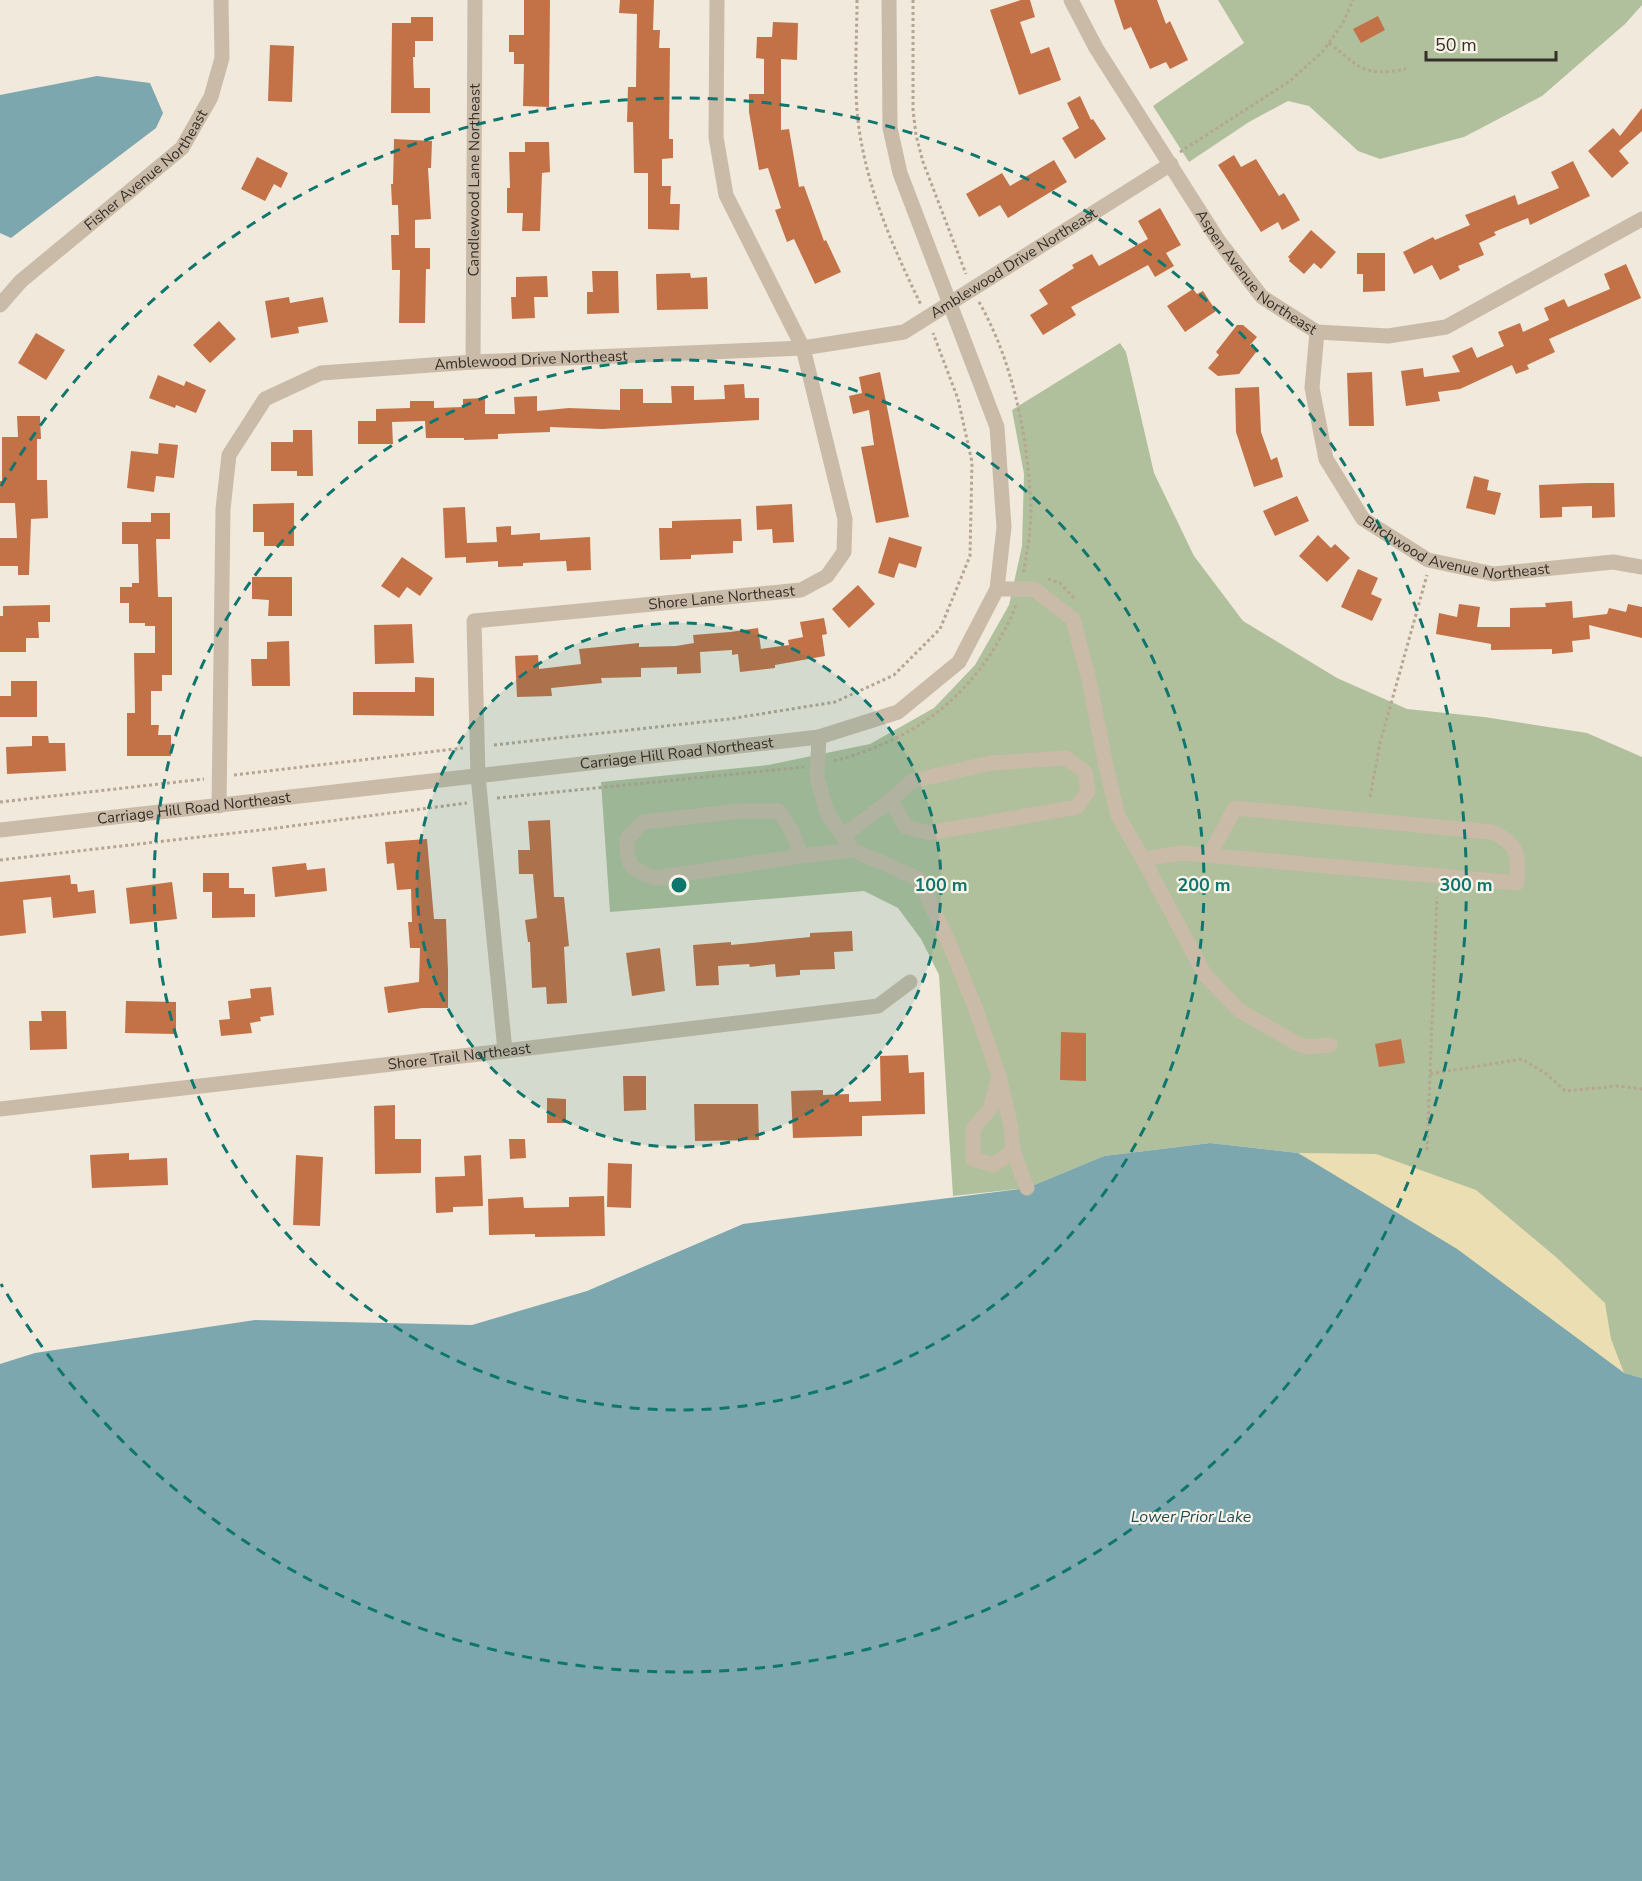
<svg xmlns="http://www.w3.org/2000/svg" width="1642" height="1881" viewBox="0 0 1642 1881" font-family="'Nunito Sans',sans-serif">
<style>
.green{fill:#b0c09c}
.sand{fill:#ecdeb3}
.water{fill:#7ca7ae}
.building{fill:#c37248}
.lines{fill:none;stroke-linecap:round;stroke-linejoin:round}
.path{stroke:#b5a592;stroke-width:3;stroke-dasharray:3 3;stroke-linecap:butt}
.minor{stroke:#c9bba8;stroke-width:15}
.ring{fill:none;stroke:#0f766e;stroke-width:3;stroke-dasharray:10 8}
.labels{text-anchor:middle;stroke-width:4.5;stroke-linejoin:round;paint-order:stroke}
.street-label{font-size:15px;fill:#362e28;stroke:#f9f3e8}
.water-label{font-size:16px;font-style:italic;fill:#1f4d57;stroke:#f9f3e8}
.centre{fill:#0f766e;stroke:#f9f3e8;stroke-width:3}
.ring-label{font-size:18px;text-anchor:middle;font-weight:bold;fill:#0f766e;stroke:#f9f3e8;stroke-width:4.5;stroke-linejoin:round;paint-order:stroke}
</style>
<rect width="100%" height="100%" fill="#f1e9dc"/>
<!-- green -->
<g class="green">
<path d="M1218,0H1642V5L1625,24L1542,96L1464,137L1380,159L1358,151L1309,106L1288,101L1249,122L1189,162L1153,106L1244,43Z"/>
<path d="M1120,343L1126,352L1154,473L1194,556L1243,621L1337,678L1407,709L1484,717L1587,733L1642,757V1378L1624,1373L1298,1153L1210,1143L1104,1156L1027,1188L953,1196L939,975L921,939L898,908L864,891L610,912L601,782L768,765L870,744L934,708L975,665L1009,605L1022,546L1024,474L1012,410Z"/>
</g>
<!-- sand -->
<path class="sand" d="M1298,1153L1376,1154L1476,1190L1557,1258L1605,1303L1611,1339L1624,1373L1457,1249Z"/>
<!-- water -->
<g class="water">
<path d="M97,76L150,83L163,113L156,128L11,238L0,233V95Z"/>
<path d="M1210,1143L1298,1153L1457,1249L1624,1373L1642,1378V1881H0V1364L35,1353L255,1320L472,1325L587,1291L743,1224L1027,1188L1104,1156Z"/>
</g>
<!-- building -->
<g class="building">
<path d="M524,0H550L549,107L523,106L524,64H514V52H509V35H524Z"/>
<path d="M620,0H654L653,30H660L659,48H670L669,139H673V158L662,159V186H671L670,204H680L679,230L648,229V173H634L633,122H627L628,87H636L637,14L619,13Z"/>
<path d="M1021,0H1030L1035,17L1020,22L1031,54L1049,47L1061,80L1019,95L990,10Z"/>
<path d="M1114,0H1157L1166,24L1170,21L1188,60L1170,69L1166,62L1150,69L1131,27L1124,30Z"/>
<path d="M1378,16L1385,30L1361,43L1353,29Z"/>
<path d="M411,17H433V41H415V57H413L414,88H430V113H391L392,23H411Z"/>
<path d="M773,22L798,23L797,60L781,59V130L789,129L799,187L804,186L824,241L826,240L841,272L815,284L794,239L787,242L775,210L781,208L768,168L759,170L749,112V94H764V59L756,58L757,37H772Z"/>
<path d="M270,45L294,46L292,102L268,101Z"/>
<path d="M1080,96L1091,120L1093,119L1106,139L1075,159L1062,138L1079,128L1067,103Z"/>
<path d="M1642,108V131L1619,151L1629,163L1612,178L1588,151L1613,128L1620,136Z"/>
<path d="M394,139L432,141L431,168H428L431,219L415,220V248H430V269H426L425,323H399L400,270H392L391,235H399L398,205H392L391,184H393Z"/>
<path d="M525,142H549L550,172L542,173L540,231H522L523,213H507V188H510L509,152H525Z"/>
<path d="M1234,155L1241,167L1256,159L1279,196L1284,193L1300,220L1282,230L1278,222L1261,232L1218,165Z"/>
<path d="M257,157L288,173L281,188L274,184L265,201L241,189Z"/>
<path d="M1054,160L1067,182L1008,218L1000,205L979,217L966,194L1002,173L1010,186Z"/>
<path d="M1573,161L1590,196L1530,225L1528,218L1494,232L1496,235L1479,243L1484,255L1458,266L1460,270L1440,280L1432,265L1414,274L1403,252L1433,237L1435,240L1470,225L1465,215L1483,208L1515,195L1518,205L1559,188L1551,172Z"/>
<path d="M1160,208L1181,245L1166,253L1174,266L1155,277L1148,265L1071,307L1076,315L1043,335L1030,315L1048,304L1039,290L1074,268L1072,265L1092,254L1099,266L1148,239L1138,221Z"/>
<path d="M1311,230L1336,252L1321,269L1314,263L1304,274L1289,261L1290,259L1288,257Z"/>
<path d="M1357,253H1385V291L1363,292V274H1357Z"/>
<path d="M1626,264L1641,298L1549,339L1555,352L1527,365L1529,369L1516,374L1512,365L1460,389L1438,392L1440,401L1406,406L1401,371L1423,368L1424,377L1460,372L1452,356L1472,347L1477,358L1504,346L1498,332L1520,323L1523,332L1549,320L1544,308L1564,299L1568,307L1610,289L1604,274Z"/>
<path d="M592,271H618L619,313L587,314V292H593Z"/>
<path d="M690,273L691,278L707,277L708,309L657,310L656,274Z"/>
<path d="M547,276L548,297H534L535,318L512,319L511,297H516V277Z"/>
<path d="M1193,289L1197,294L1203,291L1216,311L1185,332L1167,306Z"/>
<path d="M289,297L290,303L323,297L328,322L298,327L299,333L271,338L265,301Z"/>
<path d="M219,321L236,339L210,363L193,345Z"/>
<path d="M1237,325H1243L1257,337L1250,345L1257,351L1239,374L1218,376L1208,368L1219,355L1216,352Z"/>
<path d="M36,333L65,350L46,380L18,363Z"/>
<path d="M880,372L909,517L876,523L861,447L874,445L869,410L853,414L849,396L862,393L859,377Z"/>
<path d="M1372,372L1374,426H1349L1347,373Z"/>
<path d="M158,375L184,386L186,381L206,390L196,413L176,405L175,408L149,398Z"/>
<path d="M744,384L745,398H759V420L602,429L550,427V432L498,434V439L464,440V438H426L425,421L392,422L393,444H358V421H376V409L410,408V401H434V408L463,407V399L485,398V414H515L514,397L537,396V411L569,408L620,410V389H643V403H672L671,386H694V400L725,399L724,385Z"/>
<path d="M1259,387L1261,432L1271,460L1277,457L1283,477L1254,487L1236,432L1235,388Z"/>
<path d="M17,416H40L41,439H37V480H47L48,518L31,519L29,575H18V566H0V538H17L15,503H0V481H2V437H18Z"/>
<path d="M293,430H312L313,476H297V471H271V442H293Z"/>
<path d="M159,443L178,445L174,478L156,476L154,492L127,488L131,451L158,454Z"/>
<path d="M1474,476L1489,480L1487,490L1501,493L1495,515L1466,508Z"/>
<path d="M1587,483H1614L1615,517L1592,518V506L1562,507V517L1540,518L1539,485Z"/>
<path d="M1297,496L1309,521L1275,536L1263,511Z"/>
<path d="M294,503V546H264V532H253V504Z"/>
<path d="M792,504L794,542L773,543L772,529L757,530L756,506Z"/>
<path d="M465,507L467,543L497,542L496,527L511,526V535L540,533V540L590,537L591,570L567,571L566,561L523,563V566L498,567V561L466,563V557L445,558L443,508Z"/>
<path d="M151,513H170V539H156L158,597H172V675H162V691H151V725H159L158,735H171V756H127V713H135L134,653H155V626H145V623H129V603H120V587H132V583H139L138,544H122V522H151Z"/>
<path d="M741,519L742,541H733V553L691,555V559L660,560L659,528H672V521Z"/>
<path d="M1318,535L1331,548L1335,544L1350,558L1327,582L1299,556Z"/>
<path d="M889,537L922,547L916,568L899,563L894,578L878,573Z"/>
<path d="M402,557L433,578L420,596L407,587L399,598L381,586Z"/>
<path d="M1358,569L1378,578L1371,594L1382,599L1372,621L1341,607Z"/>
<path d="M252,577H292V616H268L269,600L252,599Z"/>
<path d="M858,585L875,604L849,628L832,609Z"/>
<path d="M1572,601L1573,618L1607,614L1609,608L1626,612L1628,604L1642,607V638L1589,625L1590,639L1572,641L1573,652L1552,654V649L1491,650V644L1436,634L1439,613L1457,617L1459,604L1480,607L1477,627H1510V608L1546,607L1545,603Z"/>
<path d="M50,605V622H38L39,638H26V652H0V616H3V606Z"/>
<path d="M824,618L827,634L822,635L825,656L775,665V668L740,672L738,654L732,655V650L700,652L701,673L677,674V667L641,668V677L601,678L602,683L551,688L552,696L517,697L515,656L538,655L539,669L581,664L579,649L639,643V647L676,646L694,643L693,635L730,632L758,628L761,649L789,645L788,640L803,637L800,622Z"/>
<path d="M412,624L414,663L375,664L374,625Z"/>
<path d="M289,641L290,686H252L251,659H267V642Z"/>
<path d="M415,677L434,678V716L353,715V692H415Z"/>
<path d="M11,681H37V717H0V696H11Z"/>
<path d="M32,736H48L49,743H65L66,771L7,774L6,747L32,746Z"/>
<path d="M550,820L554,897H564L569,946L564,947L567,1003L547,1004L546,987L532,988L530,942H528L525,920L537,918L533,874H519L518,850H530L528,821Z"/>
<path d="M427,839L434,919H446L448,971V1008H422L388,1013L384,987L419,982L420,948H410L408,922H412L411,889L397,890L394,863L387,864L385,842Z"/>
<path d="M306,863L307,870L325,868L327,891L275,897L272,867Z"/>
<path d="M203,873H229V888H244V894H255V917L212,918V892H203Z"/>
<path d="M70,875L71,884H77L78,892L94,890L96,913L53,918L51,897L23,900L26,933L0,936V882Z"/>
<path d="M172,882L177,919L130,924L126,888Z"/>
<path d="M852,931L853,951L834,952L835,969L800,970V975L776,977L775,964L750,967L749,964L718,966L719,985L696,986L693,945L731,942V945L810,937V933Z"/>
<path d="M660,948L665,991L632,996L626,953Z"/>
<path d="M271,987L274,1015L260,1017L261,1021L250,1023L252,1033L221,1036L219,1020L230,1019L228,1001L251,998L250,989Z"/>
<path d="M126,1001L176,1002V1034L125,1033Z"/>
<path d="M41,1011H66L67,1049L30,1050L29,1021H42Z"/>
<path d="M1061,1032L1086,1033V1081L1060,1080Z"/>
<path d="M1401,1039L1405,1063L1379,1067L1375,1044Z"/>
<path d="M908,1055L909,1073L924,1072L925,1114L862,1116V1136L793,1138L791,1091L823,1090V1095L849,1094V1102L881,1101L880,1056Z"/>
<path d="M623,1076H646V1110L624,1111Z"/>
<path d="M547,1098L566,1099V1123H547Z"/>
<path d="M694,1104H758L759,1140L695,1141Z"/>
<path d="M395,1105V1139H421V1173L375,1174L374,1106Z"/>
<path d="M509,1139H525L526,1158L510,1159Z"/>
<path d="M129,1153V1160L167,1158L168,1185L92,1188L90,1155Z"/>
<path d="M296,1155L323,1157L320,1226L293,1225Z"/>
<path d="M481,1155L483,1206L453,1207V1212L436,1213L435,1177L465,1176L464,1156Z"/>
<path d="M608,1163L632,1164L631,1208L607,1207Z"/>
<path d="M604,1196L605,1236L535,1237V1234L489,1235L488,1199L523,1197L524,1208L569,1207V1197Z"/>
</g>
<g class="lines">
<!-- path -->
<g class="path">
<path d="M857,0C857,48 852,99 862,146C873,203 896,253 921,305"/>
<path d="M913,0V110L916,135L923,162L966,274"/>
<path d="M1329,43C1361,68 1363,77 1406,69"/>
<path d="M1180,152L1290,81L1323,51L1343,23L1353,0"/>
<path d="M979,302C1011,358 1026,428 1030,492C1033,519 1028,548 1023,574"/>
<path d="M1048,579L1060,583L1074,598"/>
<path d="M494,745L729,719L835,702L894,675L940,629L970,556L972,462L958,399L933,333"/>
<path d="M834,761C905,742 960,707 998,642C1005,629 1012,618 1016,604"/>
<path d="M234,775L463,748"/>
<path d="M1370,797L1380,743L1427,575"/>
<path d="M497,798L804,767"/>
<path d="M0,802L204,779"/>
<path d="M0,860L269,829L467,803"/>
<path d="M1430,1074L1522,1059L1548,1075L1565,1091L1619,1086L1642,1089"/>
<path d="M1427,1150L1437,897"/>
</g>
<!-- minor -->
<g class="minor">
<path id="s1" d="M1071,0L1096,48L1218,240L1262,297L1317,332L1388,336L1446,327L1642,219"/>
<path id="s2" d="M0,305L21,281L182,148L211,97L222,58L221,0"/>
<path id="s3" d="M1317,332L1312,388L1326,459L1363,519L1428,560L1494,574L1613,562L1642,567"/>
<path id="s4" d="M473,362L475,0"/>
<path d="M997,589H1034L1073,619L1089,680L1106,766L1118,816L1143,859L1205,975L1240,1011L1298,1044L1307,1047L1330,1045"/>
<path d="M819,737L817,777L827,813L853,850L919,879L949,943L975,1007L999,1076L990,1109L973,1129V1159L994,1165L1013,1151L1011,1127L999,1076"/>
<path id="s5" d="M219,806L223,509L229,455L265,399L321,373L473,362L803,348L904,332L1171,164"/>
<path id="s6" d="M0,830L819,737L898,712L959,662L997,589L1004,527L997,427L900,173L890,128L889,0"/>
<path d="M843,836L891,800L906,827L929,833L1077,807L1088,791L1085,772L1066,758L991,763L912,781L891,800"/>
<path d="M801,856L655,878C630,869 626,866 627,839L643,822L741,811H779L792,831L801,856L853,850"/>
<path d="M1143,859L1182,853L1517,883C1518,854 1520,845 1492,832L1235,808L1209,856"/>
<path id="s7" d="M505,1051L478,776L474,621L801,590L827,576L844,552L845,519L803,348L726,195L716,137L717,0"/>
<path id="s8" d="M0,1109L505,1051L878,1006L910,982"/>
<path d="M1013,1151L1027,1188"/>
</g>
</g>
<!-- distance rings -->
<circle cx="679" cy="885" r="262" fill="#0f766e" fill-opacity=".12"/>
<g class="ring">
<circle cx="679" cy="885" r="262"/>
<circle cx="679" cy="885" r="525"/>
<path d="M1 486A787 787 0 1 1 1 1284"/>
</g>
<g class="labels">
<!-- street labels -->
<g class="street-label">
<text dy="5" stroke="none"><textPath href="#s2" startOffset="200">Fisher Avenue Northeast</textPath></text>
<text dy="5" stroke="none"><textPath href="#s4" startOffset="182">Candlewood Lane Northeast</textPath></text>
<text dy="5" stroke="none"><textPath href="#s5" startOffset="1194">Amblewood Drive Northeast</textPath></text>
<text dy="5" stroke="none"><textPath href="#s1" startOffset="332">Aspen Avenue Northeast</textPath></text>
<text dy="5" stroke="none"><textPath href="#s5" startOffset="690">Amblewood Drive Northeast</textPath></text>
<text dy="5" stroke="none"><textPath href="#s3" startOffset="300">Birchwood Avenue Northeast</textPath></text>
<text dy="5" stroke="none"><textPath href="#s7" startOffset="680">Shore Lane Northeast</textPath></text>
<text dy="5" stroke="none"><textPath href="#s6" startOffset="681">Carriage Hill Road Northeast</textPath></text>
<text dy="5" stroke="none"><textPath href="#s6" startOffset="195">Carriage Hill Road Northeast</textPath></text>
<text dy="5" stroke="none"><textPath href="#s8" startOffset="462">Shore Trail Northeast</textPath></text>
</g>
<!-- water labels -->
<g class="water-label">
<text x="1191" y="1522">Lower Prior Lake</text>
</g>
</g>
<circle cx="679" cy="885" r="9" class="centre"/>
<g class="ring-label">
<text x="941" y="891">100 m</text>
<text x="1204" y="891">200 m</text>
<text x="1466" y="891">300 m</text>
</g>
<!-- scale -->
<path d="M1426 51v9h130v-9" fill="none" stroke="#362e28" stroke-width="3"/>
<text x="1435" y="51" font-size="18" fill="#362e28" stroke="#f9f3e8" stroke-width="4.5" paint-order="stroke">50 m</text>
</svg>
